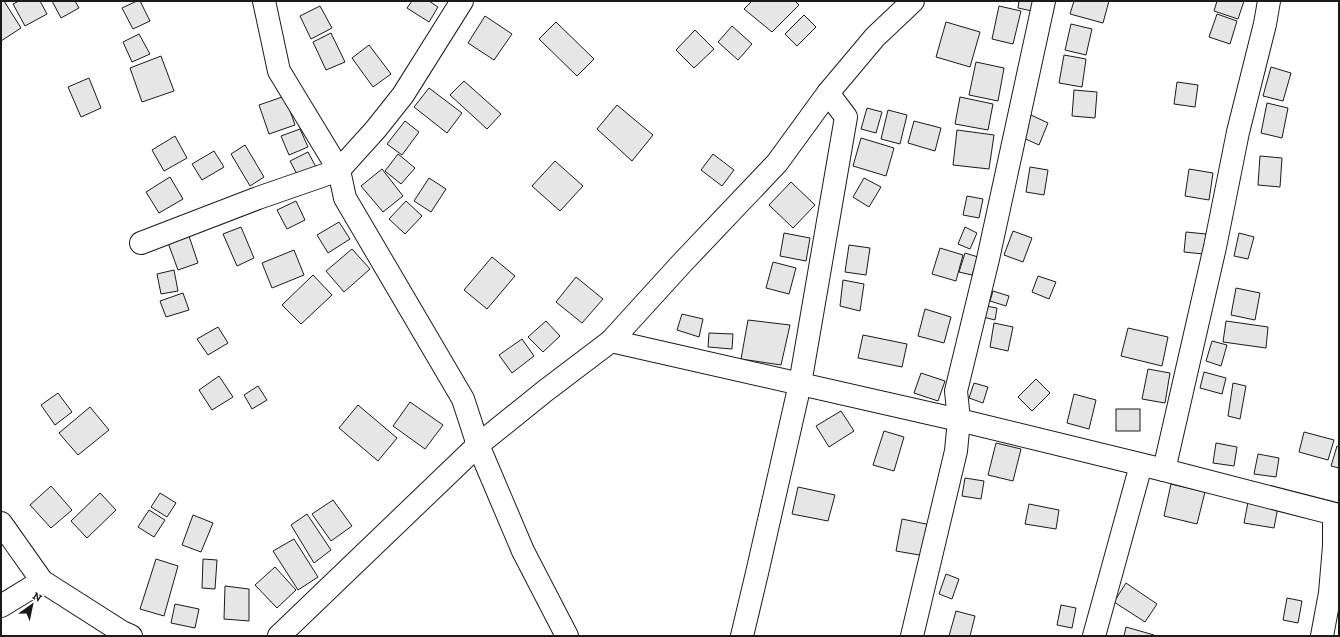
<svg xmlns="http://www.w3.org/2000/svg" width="1340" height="637" viewBox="0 0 1340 637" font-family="'Zilla Slab',serif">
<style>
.building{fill:#e6e6e6;stroke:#1a1a1a}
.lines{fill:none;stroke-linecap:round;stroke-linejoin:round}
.minor-casing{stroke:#1a1a1a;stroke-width:24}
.minor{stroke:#fff;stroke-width:22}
</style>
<rect width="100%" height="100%" fill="#fff"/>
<!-- building -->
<g class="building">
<path d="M1,1H4L21,28L1,41Z"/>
<path d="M19,1H40L47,14L25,26L13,4Z"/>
<path d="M52,1H75L79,8L61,18Z"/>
<path d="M137,1H140L150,21L133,29L122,8Z"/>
<path d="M412,1H429L438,7L429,22L407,8Z"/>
<path d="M752,1H795L799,5L772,32L744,9Z"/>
<path d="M1019,1H1033L1032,11L1018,8Z"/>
<path d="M1074,1H1109L1103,23L1070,14Z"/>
<path d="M1217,1H1244L1238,19L1214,11Z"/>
<path d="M320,6L332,28L311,39L300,16Z"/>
<path d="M999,6L1021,11L1013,44L992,39Z"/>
<path d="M1217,14L1237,21L1230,44L1209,37Z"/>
<path d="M804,15L816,27L797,46L785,34Z"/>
<path d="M485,16L512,34L494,60L468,43Z"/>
<path d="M556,22L594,59L577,76L539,39Z"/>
<path d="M946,22L980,32L970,67L936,57Z"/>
<path d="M1071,24L1092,29L1086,55L1065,50Z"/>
<path d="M732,26L752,44L738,60L718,42Z"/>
<path d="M695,30L714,49L694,68L676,50Z"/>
<path d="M331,33L345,62L326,70L313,42Z"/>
<path d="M139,34L150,54L132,62L123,42Z"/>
<path d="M369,45L391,74L373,87L352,58Z"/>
<path d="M1064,55L1086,59L1082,87L1059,83Z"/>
<path d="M161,56L174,91L142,102L130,68Z"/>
<path d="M976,62L1004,68L998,101L969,95Z"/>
<path d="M1271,67L1291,73L1283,101L1263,96Z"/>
<path d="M89,78L101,108L81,117L68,87Z"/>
<path d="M464,81L501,114L487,129L450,95Z"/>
<path d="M1177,82L1198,85L1195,107L1174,104Z"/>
<path d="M429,88L462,113L447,133L414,107Z"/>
<path d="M1074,90L1097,92L1095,118L1072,116Z"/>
<path d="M285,96L295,125L269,134L259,105Z"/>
<path d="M960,97L993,104L988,130L955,124Z"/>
<path d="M1267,103L1288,108L1282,138L1261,133Z"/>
<path d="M617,105L653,135L632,161L597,129Z"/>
<path d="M867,108L882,112L876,133L861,129Z"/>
<path d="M888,110L907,115L900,144L881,139Z"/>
<path d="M1031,115L1048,123L1039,145L1021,137Z"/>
<path d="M405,121L419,132L402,155L387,144Z"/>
<path d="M914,121L941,128L935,151L908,143Z"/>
<path d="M300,129L308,147L289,155L281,136Z"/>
<path d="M957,130L994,135L989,169L953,165Z"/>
<path d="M175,136L187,158L164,171L152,150Z"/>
<path d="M861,138L894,148L886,176L853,166Z"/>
<path d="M245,145L264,177L250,186L231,154Z"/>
<path d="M214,151L224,167L202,180L192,164Z"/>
<path d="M308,152L316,167L298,176L290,161Z"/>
<path d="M398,154L415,168L401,184L385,171Z"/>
<path d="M713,154L734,170L722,186L701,170Z"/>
<path d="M1260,156L1282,158L1280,187L1258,185Z"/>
<path d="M555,161L583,186L560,211L532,186Z"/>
<path d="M1030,167L1048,170L1044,195L1026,192Z"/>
<path d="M382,169L403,196L383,212L361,186Z"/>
<path d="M1189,169L1213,173L1209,200L1185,196Z"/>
<path d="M170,177L183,199L159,213L146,192Z"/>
<path d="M429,178L446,189L431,212L414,201Z"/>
<path d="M864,178L881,187L869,207L853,197Z"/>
<path d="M791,182L815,205L793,228L769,205Z"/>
<path d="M967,196L983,199L979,218L963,215Z"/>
<path d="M296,201L305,220L287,229L277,210Z"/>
<path d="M406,201L422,216L405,234L389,219Z"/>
<path d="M339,222L350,239L328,253L317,235Z"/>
<path d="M241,227L254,258L237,266L223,234Z"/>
<path d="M965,227L977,233L970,249L958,244Z"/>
<path d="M1013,231L1032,238L1023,262L1004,255Z"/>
<path d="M1186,232L1206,234L1203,254L1184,252Z"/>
<path d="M188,233L198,263L178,270L167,240Z"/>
<path d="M784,233L810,238L806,261L780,256Z"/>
<path d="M1239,233L1254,237L1248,259L1234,256Z"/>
<path d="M849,245L870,248L866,275L845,272Z"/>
<path d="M940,248L963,255L956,281L932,274Z"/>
<path d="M352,249L370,269L344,292L326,271Z"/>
<path d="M294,250L304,275L272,288L262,263Z"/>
<path d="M965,253L978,257L972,275L959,272Z"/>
<path d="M492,257L515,276L487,309L464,290Z"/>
<path d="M773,262L796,268L789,294L766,288Z"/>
<path d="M174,270L178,291L161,294L157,274Z"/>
<path d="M313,275L332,295L301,324L282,305Z"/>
<path d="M1038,276L1056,282L1049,299L1032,292Z"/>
<path d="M576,277L603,299L582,323L556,302Z"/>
<path d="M843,280L864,284L860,311L840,306Z"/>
<path d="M1236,288L1260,293L1255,320L1231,315Z"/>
<path d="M993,291L1009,296L1006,306L990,301Z"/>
<path d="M183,293L189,310L166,317L160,301Z"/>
<path d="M986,306L997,308L995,320L983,317Z"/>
<path d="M925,309L951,317L944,343L918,336Z"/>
<path d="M682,314L703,319L699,337L677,330Z"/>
<path d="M748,320L790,325L781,365L741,359Z"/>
<path d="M546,321L560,336L543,352L528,337Z"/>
<path d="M1226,321L1268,327L1266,348L1223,342Z"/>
<path d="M994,323L1013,327L1008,351L990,347Z"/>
<path d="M218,327L228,343L208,355L197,339Z"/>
<path d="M1128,328L1168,337L1162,366L1121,356Z"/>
<path d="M709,333L733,334L732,349L708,347Z"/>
<path d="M863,335L907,344L902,367L858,358Z"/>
<path d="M522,339L534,356L512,373L499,355Z"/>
<path d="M1212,341L1227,345L1221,366L1206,361Z"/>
<path d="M1148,369L1170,373L1165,403L1142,399Z"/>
<path d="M1204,372L1226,378L1222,394L1200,388Z"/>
<path d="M921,373L945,381L938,401L914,393Z"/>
<path d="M219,376L233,397L212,410L199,390Z"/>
<path d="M1036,379L1050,393L1032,411L1018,397Z"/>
<path d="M974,383L988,387L983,403L969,398Z"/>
<path d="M1233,383L1246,386L1240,419L1228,416Z"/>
<path d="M258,386L267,400L252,409L244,395Z"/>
<path d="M58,393L72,412L55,425L41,405Z"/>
<path d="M1074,394L1096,400L1089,429L1067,423Z"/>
<path d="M410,402L443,425L425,449L393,426Z"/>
<path d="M358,405L397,438L378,461L339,428Z"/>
<path d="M90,407L109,430L78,455L59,433Z"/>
<rect x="1116" y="409" width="24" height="22"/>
<path d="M841,411L854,431L829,447L816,426Z"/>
<path d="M884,431L904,437L894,471L873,465Z"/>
<path d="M1304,432L1334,440L1328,460L1299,452Z"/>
<path d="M996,443L1021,449L1013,481L988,475Z"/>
<path d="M1216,443L1237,447L1234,466L1213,463Z"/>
<path d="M1337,446L1339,447V468L1331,466Z"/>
<path d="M1258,454L1279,458L1276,477L1254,474Z"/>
<path d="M965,478L984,481L981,499L962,496Z"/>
<path d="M1171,484L1205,492L1197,524L1164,516Z"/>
<path d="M51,486L72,510L51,528L30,505Z"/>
<path d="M798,487L835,495L828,521L792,514Z"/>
<path d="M100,493L116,510L87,538L71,521Z"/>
<path d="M160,493L176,503L167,517L151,507Z"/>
<path d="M333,500L352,526L331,541L312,514Z"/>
<path d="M1248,502L1278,507L1274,528L1244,523Z"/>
<path d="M1029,504L1059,510L1056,529L1025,524Z"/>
<path d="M149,510L165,520L154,537L138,527Z"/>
<path d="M307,514L331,550L314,563L291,525Z"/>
<path d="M193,515L213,523L201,552L182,545Z"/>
<path d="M902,519L931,525L925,556L896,551Z"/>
<path d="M294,539L318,577L298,590L273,551Z"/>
<path d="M156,559L178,566L164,616L140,609Z"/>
<path d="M203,559L217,560L215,589L202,588Z"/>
<path d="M275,567L296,590L277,608L255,585Z"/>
<path d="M946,574L959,579L952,599L939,594Z"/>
<path d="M1126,583L1157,604L1145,622L1114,602Z"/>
<path d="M225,586L249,589V621L224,619Z"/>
<path d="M1287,598L1302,601L1298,623L1283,620Z"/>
<path d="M175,604L199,609L195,628L171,623Z"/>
<path d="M1061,605L1076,608L1072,628L1057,625Z"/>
<path d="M956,611L975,616L970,636H949Z"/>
<path d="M1126,627L1154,635L1153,636H1124Z"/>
</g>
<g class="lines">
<!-- minor casing -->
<g class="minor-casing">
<g id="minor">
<path d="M264,1L279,71L339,170L345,198L463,399L478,445L523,551L567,636"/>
<path d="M141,243L258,198L339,170L376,129L403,95L462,1"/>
<path d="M611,341L959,420L1164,470L1339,515"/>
<path d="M1164,470L1215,247L1238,132L1265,24L1269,1"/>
<path d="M1,523L42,581L122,632L131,636"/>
<path d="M1,606L42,581"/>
<path d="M279,636L478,445L545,391L611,341L682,263L777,163L828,93L875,37L913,1"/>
<path d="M742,636L757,573L800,384L846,117L828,93"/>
<path d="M912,636L956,451L959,420L956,391L988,259L1044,1"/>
<path d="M1094,636L1141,465"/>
<path d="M1322,636L1330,593L1334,546V515"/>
</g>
</g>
<!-- minor -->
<use href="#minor" class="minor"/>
</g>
<!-- border -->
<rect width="1340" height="637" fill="none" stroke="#1a1a1a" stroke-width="4"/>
<!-- north arrow -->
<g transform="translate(32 605) rotate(33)" stroke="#ffffff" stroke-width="3" paint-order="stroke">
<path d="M0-3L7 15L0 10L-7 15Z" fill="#1a1a1a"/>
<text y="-6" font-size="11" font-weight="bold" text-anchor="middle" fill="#1a1a1a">N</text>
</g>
</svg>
